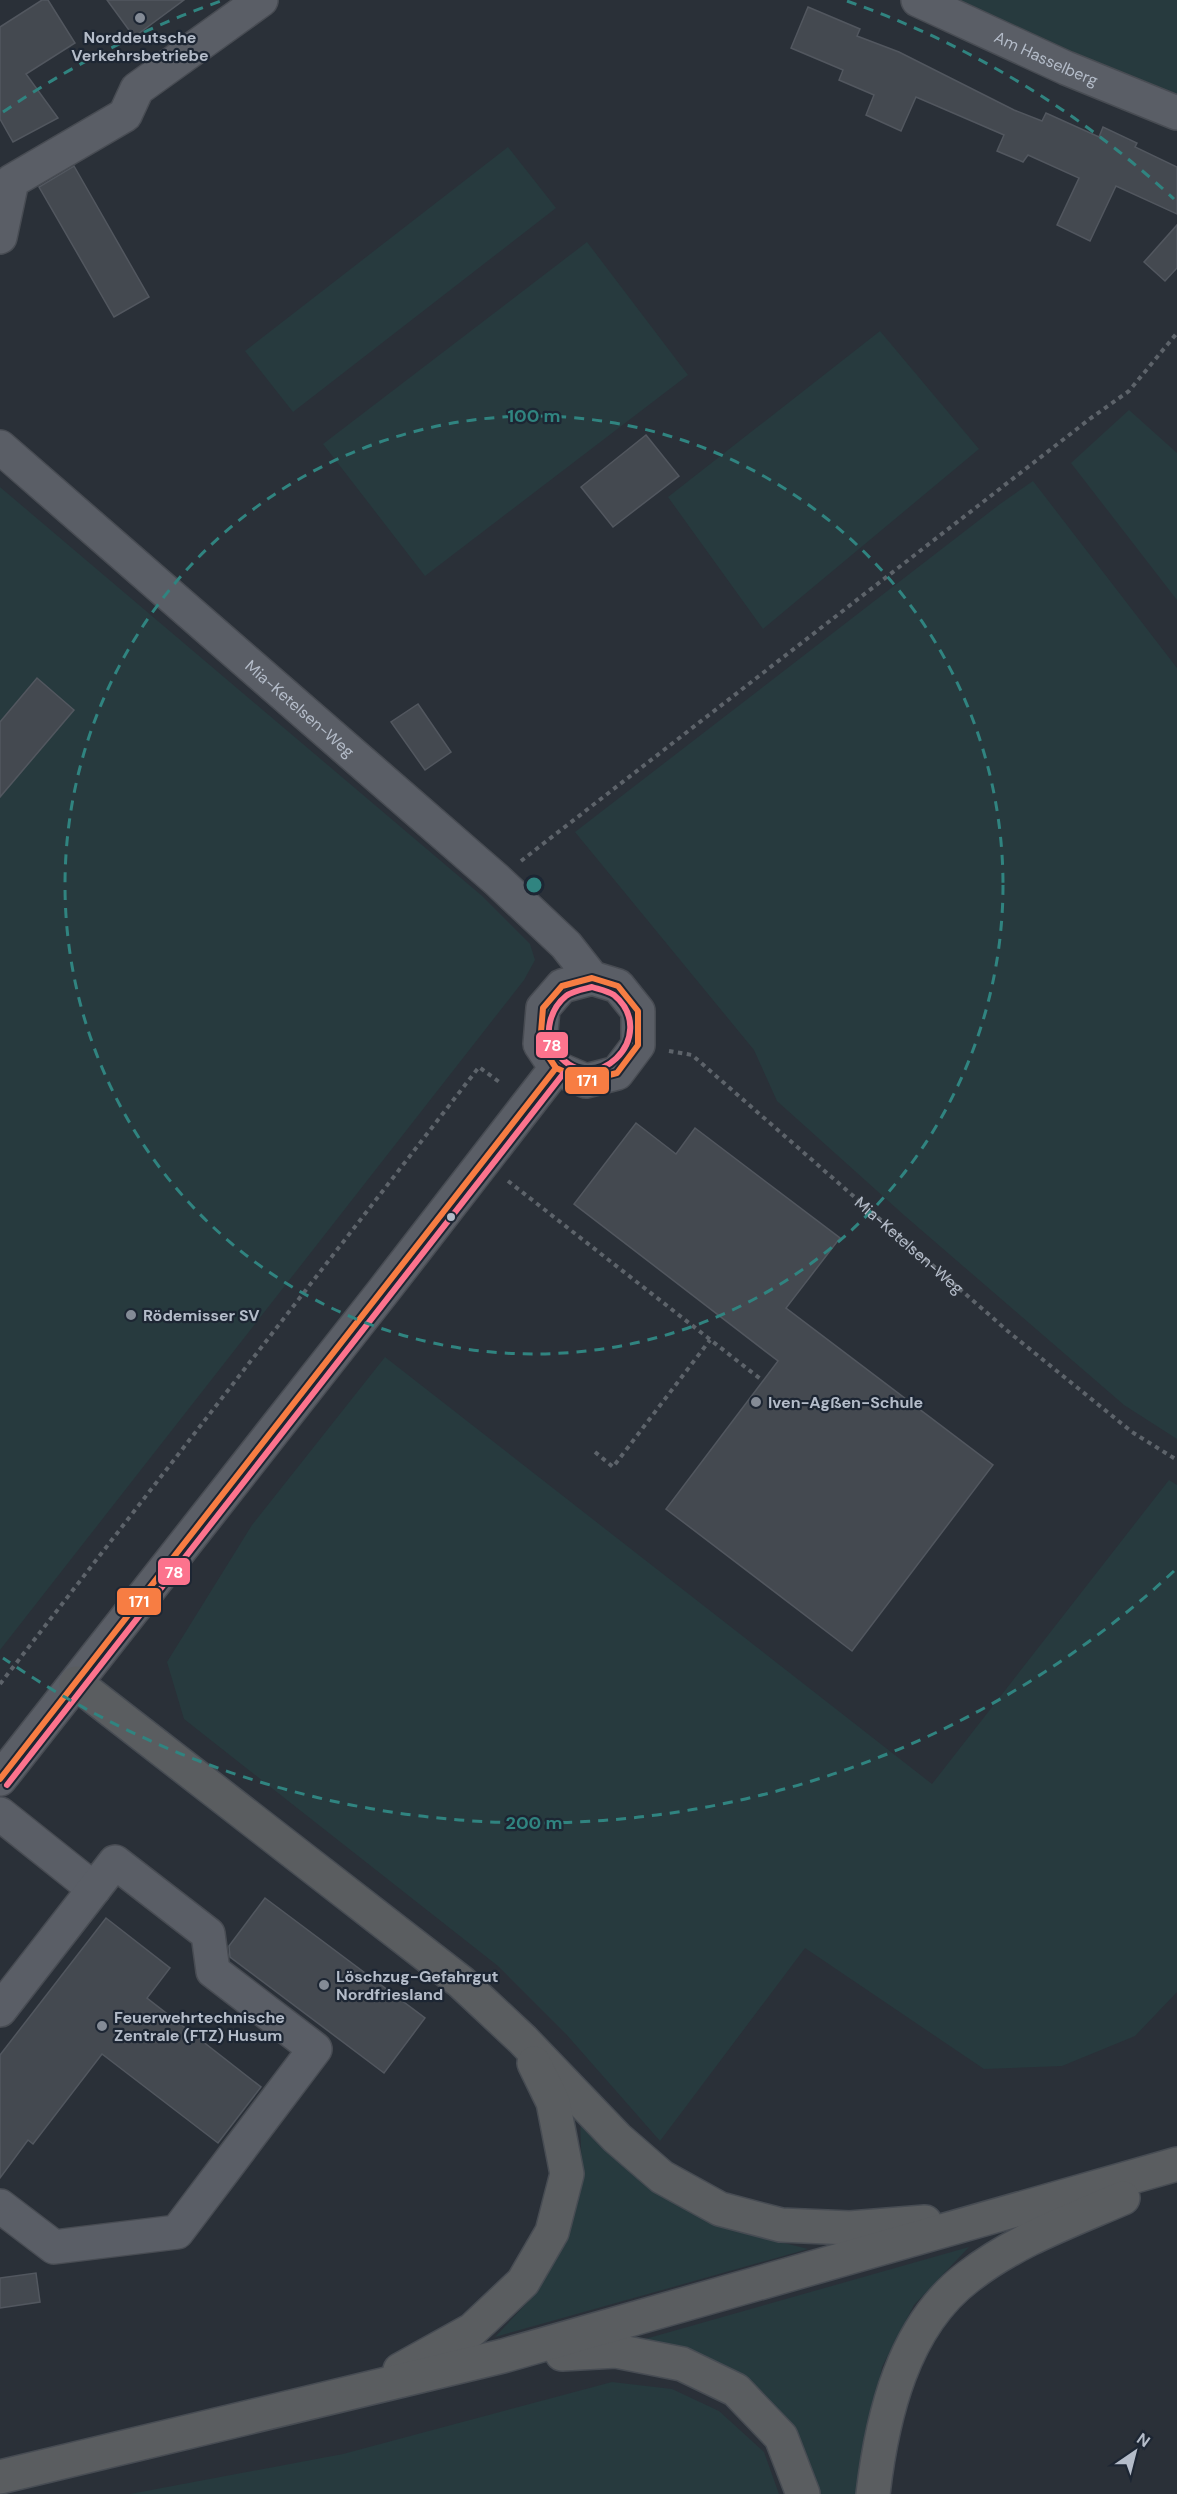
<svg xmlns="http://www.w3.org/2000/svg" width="1177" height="2494" viewBox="0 0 1177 2494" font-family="'DM Sans',sans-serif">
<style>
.green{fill:#273a3e}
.building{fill:#444950;stroke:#52575f;stroke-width:1.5}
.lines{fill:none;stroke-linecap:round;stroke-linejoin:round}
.minor-casing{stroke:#484c53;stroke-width:36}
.highway-casing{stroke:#474c53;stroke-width:36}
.path{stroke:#5d636a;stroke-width:4;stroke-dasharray:4.5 4.5;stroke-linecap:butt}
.minor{stroke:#5a5e66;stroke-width:33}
.highway{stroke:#5a5d60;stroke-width:33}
.bus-1-casing{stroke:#1d2633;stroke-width:10}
.bus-2-casing{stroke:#1d2633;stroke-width:10}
.bus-1{stroke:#f77d43;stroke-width:6}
.bus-2{stroke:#fc738d;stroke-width:6}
.ring{fill:none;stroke:#308480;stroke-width:3;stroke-dasharray:10 8}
.poi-dot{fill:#848b96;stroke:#1d2633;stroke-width:2}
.bus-dot{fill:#b4bcc9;stroke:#1d2633;stroke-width:2}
.labels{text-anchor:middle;stroke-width:4.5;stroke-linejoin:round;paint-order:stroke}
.poi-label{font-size:16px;font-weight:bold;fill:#b4bcc9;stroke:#1d2633;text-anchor:start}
.street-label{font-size:16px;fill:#b4bcc9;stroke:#1d2633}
.centre{fill:#308480;stroke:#1d2633;stroke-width:3}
.ring-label{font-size:18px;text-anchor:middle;font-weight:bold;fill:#308480;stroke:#1d2633;stroke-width:4.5;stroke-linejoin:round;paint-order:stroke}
.line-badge{stroke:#1d2633;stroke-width:2}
.badge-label{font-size:16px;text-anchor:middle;font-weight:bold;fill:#fff}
</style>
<rect width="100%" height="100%" fill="#2a3038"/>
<!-- green -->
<g class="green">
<path d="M931,0H1177V108Z"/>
<path d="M508,147L556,208L293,412L245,351Z"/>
<path d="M587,242L688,375L425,576L323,444Z"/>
<path d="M880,331L979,449L763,629L668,497Z"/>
<path d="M1129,410L1177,453V600L1071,463Z"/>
<path d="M1033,481L1177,668V1439L1124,1405L905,1216L777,1101L754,1050L575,832L1000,504Z"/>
<path d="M0,487L481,895L530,944L535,960L524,980L0,1650Z"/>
<path d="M385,1357L932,1784L1169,1480L1177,1485V1992L1135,2036L1062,2066L984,2069L805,1948L660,2141L566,2034L498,1966L184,1719L167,1662L252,1525Z"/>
<path d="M580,2117L654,2189L716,2226L808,2249L495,2337L537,2292L566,2240L582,2177Z"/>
<path d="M969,2247L914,2305L882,2367L857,2494H819L793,2430L638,2341Z"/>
<path d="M612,2382L672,2389L719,2411L764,2452L779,2494H130L343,2454Z"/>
</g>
<!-- building -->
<g class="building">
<path d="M42,0H48L75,43L26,74L58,118L13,142L0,119V27Z"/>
<path d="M107,0H184L134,37Z"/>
<path d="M808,7L860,29L857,36L899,52L1014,110L1042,121L1046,113L1099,137L1103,127L1137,143L1135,147L1177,167V214L1116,186L1090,241L1057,225L1079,178L1028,155L1023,162L997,151L1004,135L916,97L901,131L866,115L874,95L839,80L843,70L791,48Z"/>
<path d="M74,166L149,297L114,317L39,187Z"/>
<path d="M1177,225V268L1165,281L1144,262Z"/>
<path d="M646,435L679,476L613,527L581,487Z"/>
<path d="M37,678L74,710L0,797V722Z"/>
<path d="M418,704L451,752L425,770L391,722Z"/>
<path d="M636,1123L676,1154L695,1128L840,1238L786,1308L993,1465L852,1651L666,1509L778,1361L574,1204Z"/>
<path d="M265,1898L425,2018L384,2073L230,1957L229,1946Z"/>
<path d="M106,1918L170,1968L147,1998L261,2087L218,2143L102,2054L33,2144L28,2140L0,2178V2055Z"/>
<path d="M36,2273L40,2302L0,2308V2278Z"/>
</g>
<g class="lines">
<!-- minor casing -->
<g class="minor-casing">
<g id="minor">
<path id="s2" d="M918,0L1066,68L1177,113"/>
<path d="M0,237L12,181L125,115L137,89L261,0"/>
<path id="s3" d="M0,447L497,880L566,945L592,978L618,986L638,1011V1045L617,1073L586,1081L556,1068L540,1044L543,1008L562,986L592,978"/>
<path d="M0,1779L385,1289L556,1068"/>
<path d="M0,1814L94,1889"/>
<path d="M0,2010L115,1862L208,1934L213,1971L315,2049L177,2232L54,2247L0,2206"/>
</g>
</g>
<!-- highway casing -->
<g class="highway-casing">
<g id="highway">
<path d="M76,1683L461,1982L523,2040L617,2138L662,2177L720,2209L781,2225L850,2228L925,2222"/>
<path d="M562,2354L616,2351L682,2364L736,2390L781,2437L803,2494"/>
<path d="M400,2370L472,2330L523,2282L552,2232L567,2174L553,2102L534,2063"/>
<path d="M0,2477L503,2356L1177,2164"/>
<path d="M873,2494C882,2417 903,2326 968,2277C1014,2241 1070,2221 1123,2198"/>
</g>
</g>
<!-- path -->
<g class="path">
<path d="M521,861L1091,418L1129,391L1177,333"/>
<path id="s1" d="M669,1051L692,1055L1010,1333L1132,1432L1177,1460"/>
<path d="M508,1181L763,1381"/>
<path d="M595,1452L613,1467L710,1340"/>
<path d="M0,1684L479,1067L502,1084"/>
</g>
<!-- minor -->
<use href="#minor" class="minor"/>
<!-- highway -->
<use href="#highway" class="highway"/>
<!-- bus-1 casing -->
<g class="bus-1-casing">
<g id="bus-1">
<path d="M592,978L618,986L638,1011V1045L617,1073L586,1081L556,1068L540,1044L543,1008L562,986Z"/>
<path d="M0,1779L556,1068"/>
</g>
</g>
<!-- bus-2 casing -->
<g class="bus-2-casing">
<g id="bus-2">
<path d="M592,987C598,989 608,991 614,995C662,1035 592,1106 554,1049C543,1033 551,1008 566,996C572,991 584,989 592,987Z"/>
<path d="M7,1785L563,1074"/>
</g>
</g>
<!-- bus-1 -->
<use href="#bus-1" class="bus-1"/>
<!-- bus-2 -->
<use href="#bus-2" class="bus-2"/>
</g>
<!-- distance rings -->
<g class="ring">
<circle cx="534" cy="885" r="469"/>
<path d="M1174 1571A938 938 0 0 1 3 1658M3 112A938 938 0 0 1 221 1M847 1A938 938 0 0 1 1174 199"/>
</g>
<!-- markers -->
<g class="poi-dot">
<circle cx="140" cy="18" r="6"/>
<circle cx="131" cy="1315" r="6"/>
<circle cx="756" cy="1402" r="6"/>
<circle cx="324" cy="1985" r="6"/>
<circle cx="102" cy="2026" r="6"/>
</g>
<circle class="bus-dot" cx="451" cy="1217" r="5"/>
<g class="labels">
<!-- poi labels -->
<g class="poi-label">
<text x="140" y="43" text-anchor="middle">Norddeutsche<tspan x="140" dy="18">Verkehrsbetriebe</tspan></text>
<text x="143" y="1321">Rödemisser SV</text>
<text x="768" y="1408">Iven-Agßen-Schule</text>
<text x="336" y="1982">Löschzug-Gefahrgut<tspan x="336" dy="18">Nordfriesland</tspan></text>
<text x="114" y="2023">Feuerwehrtechnische<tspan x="114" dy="18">Zentrale (FTZ) Husum</tspan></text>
</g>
<!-- street labels -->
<g class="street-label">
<text dy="6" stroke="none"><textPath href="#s2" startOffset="141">Am Hasselberg</textPath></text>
<text dy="6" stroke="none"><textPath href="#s3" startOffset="398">Mia-Ketelsen-Weg</textPath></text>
<text dy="6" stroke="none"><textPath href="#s1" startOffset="312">Mia-Ketelsen-Weg</textPath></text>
</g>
</g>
<circle cx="534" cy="885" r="9" class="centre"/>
<g class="ring-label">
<text x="534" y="422">100 m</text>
<text x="534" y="1829">200 m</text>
</g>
<g class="line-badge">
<rect x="535" y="1031" width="34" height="28" rx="6" fill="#fc738d"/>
<rect x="564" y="1066" width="46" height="29" rx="6" fill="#f77d43"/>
<rect x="157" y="1557" width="34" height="29" rx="6" fill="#fc738d"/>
<rect x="116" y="1587" width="46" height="29" rx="6" fill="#f77d43"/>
</g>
<g class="badge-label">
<text x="552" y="1051">78</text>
<text x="587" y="1086">171</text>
<text x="174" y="1578">78</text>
<text x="139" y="1607">171</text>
</g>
<!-- north arrow -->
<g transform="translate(1135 2452) rotate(35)" stroke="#1d2633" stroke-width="4.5" paint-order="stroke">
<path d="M0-4.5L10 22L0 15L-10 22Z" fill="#b4bcc9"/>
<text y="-9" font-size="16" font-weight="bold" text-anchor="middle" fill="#b4bcc9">N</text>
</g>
</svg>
